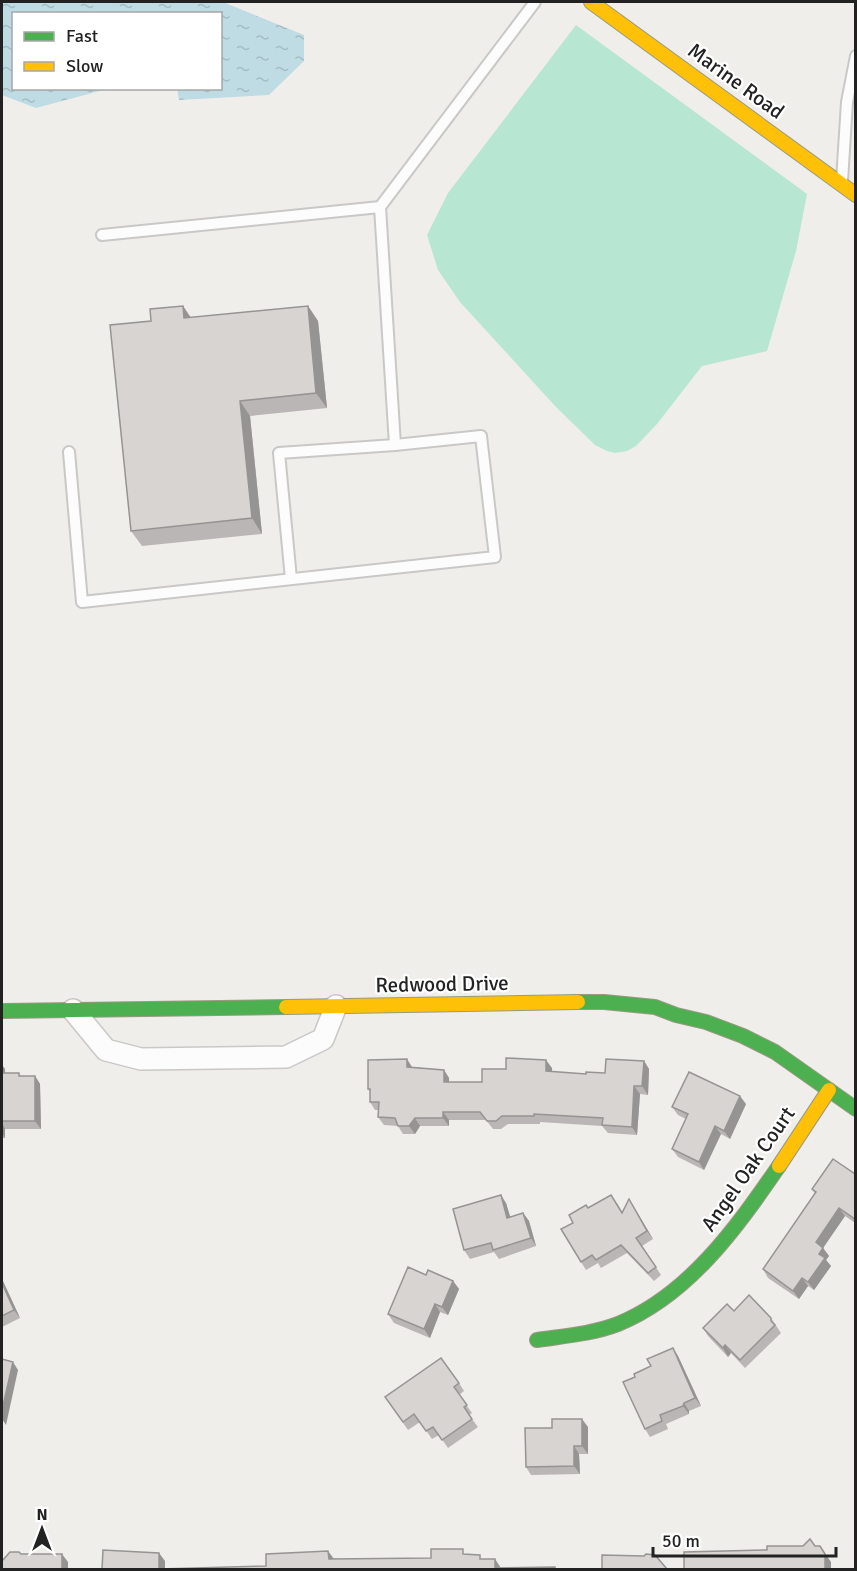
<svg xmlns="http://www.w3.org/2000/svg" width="857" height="1571" viewBox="0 0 857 1571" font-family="Signika,sans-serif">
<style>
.pitch{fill:#b7e6d2}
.water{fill:url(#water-ripples)}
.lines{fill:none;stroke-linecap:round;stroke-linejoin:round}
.lane-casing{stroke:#c9c8c7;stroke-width:14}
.street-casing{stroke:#c9c8c7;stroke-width:24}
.fast-casing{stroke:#999a82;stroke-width:16}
.slow-casing{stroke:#999a82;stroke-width:16}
.lane{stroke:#fdfcfc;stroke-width:10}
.street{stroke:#fdfcfc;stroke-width:21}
.fast{stroke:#4caf50;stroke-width:14}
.slow{stroke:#ffc107;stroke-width:14}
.wall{fill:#b9b6b5}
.shaded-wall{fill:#969493}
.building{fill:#d7d4d2;stroke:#969493;stroke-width:1.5}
.labels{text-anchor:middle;stroke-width:4.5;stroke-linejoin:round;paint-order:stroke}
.street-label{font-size:21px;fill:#222;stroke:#fff}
</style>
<defs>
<pattern id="water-ripples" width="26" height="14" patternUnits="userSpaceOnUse" patternTransform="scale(1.5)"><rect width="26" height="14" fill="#bfdbe3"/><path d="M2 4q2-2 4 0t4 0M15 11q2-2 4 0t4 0" fill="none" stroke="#a4bcc2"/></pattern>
</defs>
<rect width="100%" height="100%" fill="#f0eeeb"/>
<!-- pitch -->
<path class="pitch" d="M576,25L807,194L796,251L767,351L702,366L657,424L636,446L627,451L615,453L607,451L595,445L556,407L460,302L438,270L427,235L448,193Z"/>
<!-- water -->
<path class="water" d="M2,2H223L304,35V61L269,95L179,100L177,89L220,88V14H14V88L107,89L36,108L2,95Z"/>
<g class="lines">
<!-- lane casing -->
<g class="lane-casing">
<g id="lane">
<path d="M842,181L847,102L856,56"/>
<path d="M102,235L380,207L535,2"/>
<path d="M69,452L82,602L495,557L481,436L395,445L380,207"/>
<path d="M291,579L279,453L395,445"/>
</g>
</g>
<!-- street casing -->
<g class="street-casing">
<path id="street" d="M73,1010L106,1050L141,1059L286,1057L323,1039L336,1006"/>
</g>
<!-- fast casing -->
<g class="fast-casing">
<g id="fast">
<path d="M578,1002H604L655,1007L676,1015L706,1022L743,1036L775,1052L856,1109"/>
<path d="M2,1011L286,1007"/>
<path d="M537,1340C564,1336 592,1334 618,1324C689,1295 737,1227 779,1166"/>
</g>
</g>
<!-- slow casing -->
<g class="slow-casing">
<g id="slow">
<path d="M591,2L856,195"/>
<path d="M286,1007L578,1002"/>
<path d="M779,1166L829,1090"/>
</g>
</g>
<!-- lane -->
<use href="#lane" class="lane"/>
<!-- street -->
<use href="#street" class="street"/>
<!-- fast -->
<use href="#fast" class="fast"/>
<!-- slow -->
<use href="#slow" class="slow"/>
</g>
<!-- wall -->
<g class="wall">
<path d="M183,306L191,318L308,306L318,321L327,408L250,416L262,534L142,546L131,531L151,321Z"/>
<path d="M644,1061L649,1069L648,1095L640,1094L637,1135L608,1133L602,1126L540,1122V1124H508L501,1129H493L486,1120H449V1126H420L415,1134H403L398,1126L384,1125L378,1117L379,1110H375L370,1102V1092L368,1089L412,1067L444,1070L449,1078V1082H482L552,1068V1072L586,1074L605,1073Z"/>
<path d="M2,1065L5,1069V1073L21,1076H35L40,1084L41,1129H5V1138H2Z"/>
<path d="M746,1104L730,1139L721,1134L704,1170L678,1157L672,1149L686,1119L678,1115L672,1107Z"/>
<path d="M855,1174V1223L845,1216L823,1248L829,1256L826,1260L831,1266L814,1290L808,1286L799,1299L768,1278L763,1269L815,1194L812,1189Z"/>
<path d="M629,1199L653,1239L642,1246L661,1275L654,1281L627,1253L601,1268L598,1263L586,1270L581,1262L588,1208L617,1203L622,1212Z"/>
<path d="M506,1203L510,1217L523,1213L529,1221L536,1246L499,1259L494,1252L470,1259L464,1250Z"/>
<path d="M426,1275L453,1281L459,1289L448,1315L440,1312L430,1338L394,1323L388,1314Z"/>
<path d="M2,1279L20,1318L2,1327Z"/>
<path d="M734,1311L771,1318L781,1333L745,1368L731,1353L728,1357L708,1336L703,1328Z"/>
<path d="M673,1348L678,1356L701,1406L689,1411V1414L666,1424L668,1429L650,1437L645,1429L635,1377L651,1366Z"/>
<path d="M459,1383L464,1391L459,1395L472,1413L469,1415L478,1427L448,1448L439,1435L432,1439L420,1422L408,1430L385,1397Z"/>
<path d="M588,1427V1454H579L580,1474L531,1475L526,1467Z"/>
</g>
<!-- shaded-wall -->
<g class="shaded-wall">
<path d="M183,306L193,321L184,318Z"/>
<path d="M308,306L318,321L327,408L316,393Z"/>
<path d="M240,401L250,416L262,534L252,518Z"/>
<path d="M407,1059L412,1067H407Z"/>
<path d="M546,1060L552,1068V1079L546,1071Z"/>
<path d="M644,1061L649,1069L648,1095L642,1086Z"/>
<path d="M2,1065L5,1069V1082L2,1077Z"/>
<path d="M444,1070L449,1078V1090L444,1082Z"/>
<path d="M35,1076L40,1084L41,1129L35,1121Z"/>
<path d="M634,1086L640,1094L637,1135L632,1127Z"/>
<path d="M740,1096L746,1104L730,1139L724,1131Z"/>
<path d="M443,1112L449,1120V1126L443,1118Z"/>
<path d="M415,1118L420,1126L415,1134L409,1126Z"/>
<path d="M2,1123L5,1129V1138L2,1133Z"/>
<path d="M715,1126L721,1134L704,1170L699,1162Z"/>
<path d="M501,1195L506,1203L513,1226L507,1218Z"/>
<path d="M629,1199L634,1207L653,1239L647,1231Z"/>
<path d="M839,1208L845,1216L823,1248L829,1256L826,1260L831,1266L814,1290L808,1282L819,1254L816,1242Z"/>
<path d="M523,1213L529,1221L536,1246L531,1238Z"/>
<path d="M802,1278L808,1286L799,1299L793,1291Z"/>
<path d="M2,1279L20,1318L14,1310L2,1283Z"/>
<path d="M453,1281L459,1289L448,1315L442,1307Z"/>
<path d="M435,1304L440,1312L430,1338L424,1329Z"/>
<path d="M725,1345L731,1353L728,1357L723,1348Z"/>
<path d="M673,1348L678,1356L701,1406L695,1398Z"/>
<path d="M13,1362L18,1370L6,1425L2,1419V1410Z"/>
<path d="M684,1403L689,1411V1414L683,1406Z"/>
<path d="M582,1419L588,1427V1454L582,1446Z"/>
<path d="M574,1446L579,1454L580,1474L574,1466Z"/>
<path d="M820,1546L831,1562V1569H825Z"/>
<path d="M328,1551L334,1559H329Z"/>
<path d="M159,1553L165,1561V1569H159Z"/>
<path d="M62,1554L68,1562V1569H62Z"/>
<path d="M495,1559L501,1568H495Z"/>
</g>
<!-- building -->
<g class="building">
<path d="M183,306L184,318L308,306L316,393L240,401L252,518L131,531L110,325L151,321L150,309Z"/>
<path d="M506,1058L546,1060V1071L586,1074V1072L605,1073L606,1059L644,1061L642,1086H634L632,1127L602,1125L603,1118L534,1114V1116H502L496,1121H487L480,1112H443V1118H415L409,1126H398L395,1118L378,1117L379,1102H370V1089H368V1060L407,1059V1067L444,1070V1082H482V1069H506Z"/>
<path d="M689,1072L740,1096L724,1131L715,1126L699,1162L672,1149L688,1114L672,1107Z"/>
<path d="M2,1073H19V1076H35V1121H2Z"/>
<path d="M833,1159L855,1174V1219L839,1208L816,1242L823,1248L819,1254L825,1258L808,1282L802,1278L793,1291L763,1269L816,1192L812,1189Z"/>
<path d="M501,1195L507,1218L523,1213L531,1238L493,1250L491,1243L464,1250L453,1209Z"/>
<path d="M611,1195L622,1213L629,1199L647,1231L636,1238L656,1267L648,1273L621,1245L596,1260L592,1255L581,1262L561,1229L573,1223L569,1215L586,1205L588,1208Z"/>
<path d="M408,1267L426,1275L428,1270L453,1281L442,1307L435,1304L424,1329L388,1314Z"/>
<path d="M2,1283L14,1310L2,1316Z"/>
<path d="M749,1295L771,1318V1321L775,1325L740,1360L725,1345L723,1348L703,1328L727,1304L734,1311Z"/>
<path d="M673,1348L695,1398L684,1403L683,1406L660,1415L662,1421L645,1429L623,1382L635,1377L634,1374L651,1366L647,1359Z"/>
<path d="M441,1358L459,1383L454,1387L467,1405L464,1407L472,1419L442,1440L433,1427L426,1431L414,1414L403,1422L385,1397Z"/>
<path d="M2,1359L13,1362L2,1410Z"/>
<path d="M552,1419H582V1446H574V1466L526,1467L525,1428H552Z"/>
<path d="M810,1539L815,1546H820L825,1554V1569H684V1552L767,1550V1546H803Z"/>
<path d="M431,1549H463V1554L480,1555V1559H495V1568L555,1567V1569H102L103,1550L159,1553V1569L266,1566V1554L328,1551L329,1559L431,1558Z"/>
<path d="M10,1552H19L21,1554H62V1569H2V1561Z"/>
<path d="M646,1554L655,1555L667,1569H602V1555L644,1556Z"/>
</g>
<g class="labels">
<!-- street labels -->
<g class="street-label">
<text transform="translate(736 81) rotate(36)" y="7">Marine Road</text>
<text transform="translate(442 984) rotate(-1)" y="7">Redwood Drive</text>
<text transform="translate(748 1169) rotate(-55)" y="7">Angel Oak Court</text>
</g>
</g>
<!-- border -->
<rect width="857" height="1571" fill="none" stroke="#222222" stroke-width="6"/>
<!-- legend -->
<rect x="12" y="12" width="210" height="78" fill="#ffffff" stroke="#a7a7a7" stroke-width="1.5"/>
<rect x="24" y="32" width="30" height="9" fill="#4caf50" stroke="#a7a7a7" stroke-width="1.5"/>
<text x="66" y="42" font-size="18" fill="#222222">Fast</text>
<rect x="24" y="62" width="30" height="9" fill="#ffc107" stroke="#a7a7a7" stroke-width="1.5"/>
<text x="66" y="72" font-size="18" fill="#222222">Slow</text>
<!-- north arrow -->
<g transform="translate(42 1529)" stroke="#ffffff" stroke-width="4.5" paint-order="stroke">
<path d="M0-4.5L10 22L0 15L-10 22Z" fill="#222222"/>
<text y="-9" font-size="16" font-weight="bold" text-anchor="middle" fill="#222222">N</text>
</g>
<!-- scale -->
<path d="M653 1547v9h183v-9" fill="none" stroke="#222222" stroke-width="3"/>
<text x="662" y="1547" font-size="18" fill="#222222" stroke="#ffffff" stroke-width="4.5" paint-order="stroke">50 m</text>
</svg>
